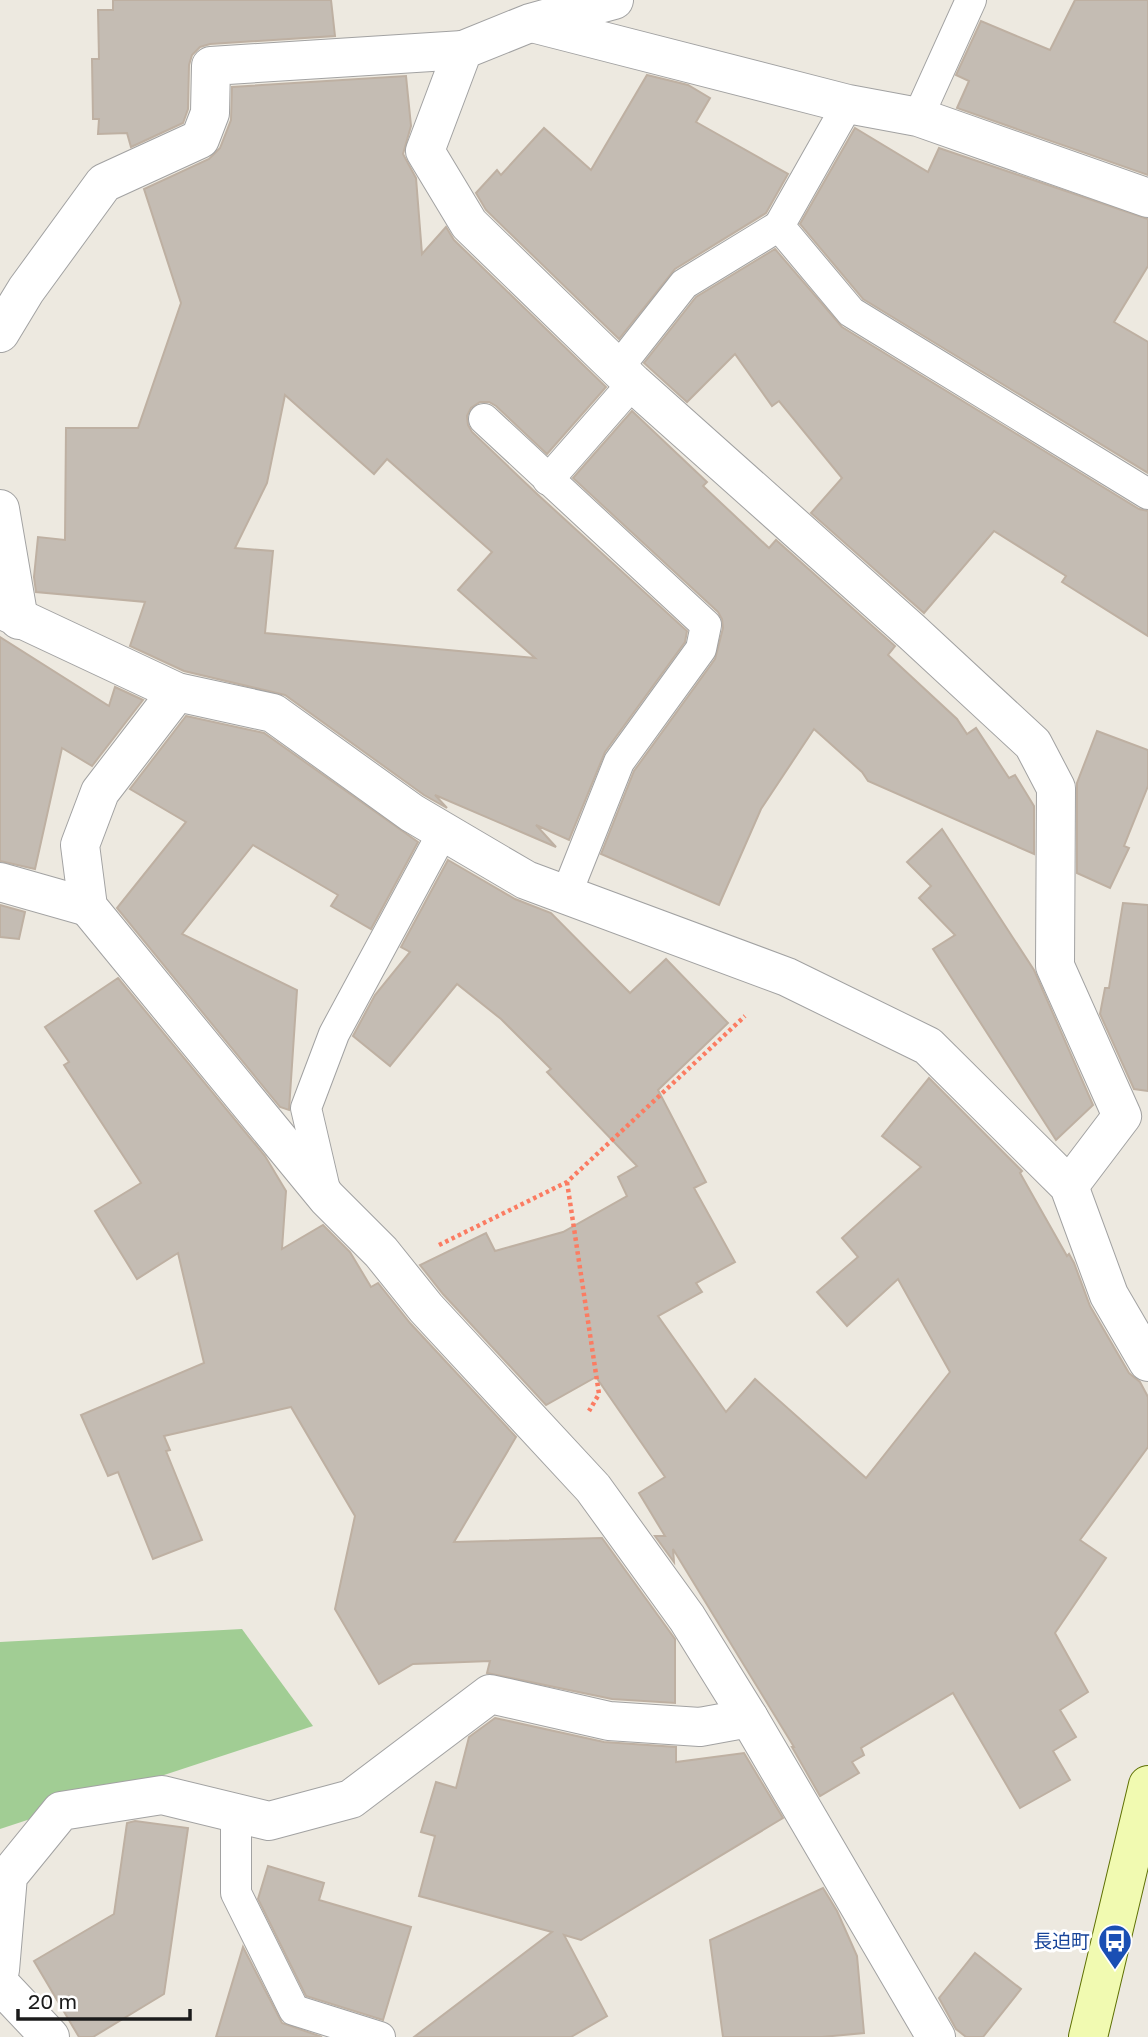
<svg xmlns="http://www.w3.org/2000/svg" width="1148" height="2037" viewBox="0 0 1148 2037" font-family="'Golos Text','Noto Sans JP',sans-serif">
<style>
.forest{fill:#a1cd94}
.building{fill:#c4bcb3;stroke:#beb0a2;stroke-width:2;fill-rule:evenodd}
.lines{fill:none;stroke-linecap:round;stroke-linejoin:round}
.lane-casing{stroke:#a2a2a2;stroke-width:32}
.street-casing{stroke:#a2a2a2;stroke-width:40}
.secondary-casing{stroke:#5e7003;stroke-width:40}
.path{stroke:#fb7c62;stroke-width:4.5;stroke-dasharray:3.5 3.5;stroke-linecap:butt}
.lane{stroke:#fff;stroke-width:30}
.street{stroke:#fff;stroke-width:38}
.secondary{stroke:#f1fab1;stroke-width:38}
.labels{text-anchor:middle;stroke-width:6;stroke-linejoin:round;paint-order:stroke}
.transit-label{font-size:19px;fill:#164399;stroke:#fff;text-anchor:end}
</style>
<rect width="100%" height="100%" fill="#ede9e0"/>
<!-- forest -->
<path class="forest" d="M242,1629L313,1726L0,1829V1642Z"/>
<!-- building -->
<g class="building">
<path d="M113,0H331L335,36L210,44L200,47L192,55L189,65L188,109L183,123L131,147L127,133L98,134L99,119H93L92,59H99L98,10H113Z"/>
<path d="M1075,0H1148V175L957,108L969,81L956,75L981,21L1050,50Z"/>
<path d="M647,75L688,85L710,98L696,122L788,174L766,213L675,269L619,339L486,210L476,193L497,170L501,175L544,128L591,170Z"/>
<path d="M406,76L411,126L403,154L416,178L422,254L446,227L454,240L606,387L547,454L496,406L489,402H480L471,408L467,416L468,425L472,432L536,493L687,631L685,642L605,752L569,840L536,825L556,847L435,795L447,808L424,795L285,695L184,671L130,646L145,602L36,592L34,577L38,537L65,540L66,428H138L181,303L144,189L209,159L220,148L231,120L232,87ZM285,395L374,474L387,459L492,552L458,590L535,658L265,633L273,551L235,548L267,483Z"/>
<path d="M855,128L928,172L939,148L1148,219V266L1114,322L1148,342V473L863,299L800,224Z"/>
<path d="M775,249L842,327L1139,509L1148,511V636L1062,582L1066,576L994,531L924,613L811,513L842,478L779,401L772,406L735,354L687,402L644,363L696,297Z"/>
<path d="M632,411L707,482L703,486L769,548L776,540L895,646L888,655L957,719L967,734L976,728L1009,778L1015,775L1034,806V854L868,781L862,772L814,729L761,809L719,905L601,854L634,771L715,659L723,628L722,619L718,612L573,478Z"/>
<path d="M0,637L109,706L115,687L143,700L92,766L62,748L35,869L0,861Z"/>
<path d="M186,716L264,733L418,842L371,929L331,906L338,895L253,845L182,934L297,990L289,1110L280,1107L117,908L186,822L130,789Z"/>
<path d="M1097,731L1148,750V786L1124,846L1129,848L1110,888L1077,873V783Z"/>
<path d="M942,829L1034,970L1093,1105L1056,1140L933,949L955,935L919,898L931,886L907,862Z"/>
<path d="M448,860L515,899L551,913L630,993L666,959L728,1023L658,1090L706,1182L694,1188L735,1262L696,1283L702,1292L658,1316L726,1412L755,1379L866,1478L950,1372L898,1279L847,1326L817,1292L858,1257L842,1238L921,1167L882,1136L929,1078L1022,1171L1020,1173L1067,1256L1069,1254L1074,1263L1090,1306L1129,1373L1140,1382L1148,1397V1447L1080,1540L1106,1558L1055,1633L1088,1692L1060,1710L1076,1737L1053,1751L1070,1780L1020,1808L953,1693L861,1748L864,1755L852,1762L859,1773L820,1796L792,1747H794L673,1549L674,1562L655,1536H665L639,1493L665,1477L596,1377L546,1405L443,1294L420,1265L486,1233L495,1251L563,1232L627,1196L618,1177L637,1166L547,1072L551,1069L501,1019L457,984L390,1066L353,1036L375,995L410,952L401,947Z"/>
<path d="M1123,903L1148,905V1091L1134,1089L1100,1014L1105,988H1109Z"/>
<path d="M0,905L25,912L19,939L0,937Z"/>
<path d="M118,978L265,1156L286,1191L282,1249L323,1225L350,1252L371,1287L378,1283L410,1323L516,1437L454,1542L602,1538L675,1639V1703L612,1699L487,1673L490,1661L413,1664L379,1684L335,1609L355,1516L291,1407L164,1436L170,1450L166,1451L202,1540L153,1559L118,1472L108,1476L81,1415L204,1363L178,1253L137,1279L95,1211L141,1183L64,1065L69,1062L45,1027Z"/>
<path d="M495,1718L604,1742L676,1747V1762L744,1753L783,1818L581,1940L564,1935L607,2016L571,2037H414L552,1932L419,1896L435,1836L421,1832L436,1782L456,1788L469,1737Z"/>
<path d="M135,1821L188,1828L164,1994L93,2037H79L34,1961L114,1914L127,1823Z"/>
<path d="M268,1866L324,1883L319,1900L411,1927L383,2020L306,1996L258,1899Z"/>
<path d="M823,1888L837,1911L857,1956L864,2033L822,2037H723L710,1940Z"/>
<path d="M243,1947L282,2023L322,2037H216Z"/>
<path d="M975,1953L1021,1989L983,2037H966L956,2029L939,1998Z"/>
</g>
<g class="lines">
<!-- lane casing -->
<g class="lane-casing">
<g id="lane">
<path d="M848,104L779,226L851,312L1148,494"/>
<path d="M918,117L971,0"/>
<path d="M618,368L684,284L779,226"/>
<path d="M484,419L706,625L701,649L619,762L566,895"/>
<path d="M548,480L633,383"/>
<path d="M326,1194L306,1108L334,1034L443,832"/>
<path d="M236,1814V1893L294,2010L380,2037"/>
</g>
</g>
<!-- street casing -->
<g class="street-casing">
<g id="street">
<path d="M614,0L530,23L463,50L425,151L469,224L633,383L911,631L1033,744L1056,788L1055,966L1122,1116L1069,1186"/>
<path d="M532,23L848,104L918,117L1148,198"/>
<path d="M0,333L26,290L104,183L200,139L210,113L211,66L463,50"/>
<path d="M0,509L19,620"/>
<path d="M0,609L177,692L273,713L412,813L526,880L787,977L928,1046L1069,1186L1109,1295L1148,1362"/>
<path d="M177,692L100,792L80,845L88,907L327,1198L381,1252L426,1308L593,1488L687,1618L749,1718L936,2037"/>
<path d="M0,882L88,907"/>
<path d="M0,1970L8,1876L61,1811L162,1795L269,1821L351,1799L490,1694L609,1721L700,1727L749,1718"/>
<path d="M0,1984L50,2037"/>
</g>
</g>
<!-- secondary casing -->
<g class="secondary-casing">
<path id="secondary" d="M1088,2037L1148,1785"/>
</g>
<!-- path -->
<g class="path">
<path d="M567,1182L599,1394L589,1411"/>
<path d="M439,1245L567,1182L745,1016"/>
</g>
<!-- lane -->
<use href="#lane" class="lane"/>
<!-- street -->
<use href="#street" class="street"/>
<!-- secondary -->
<use href="#secondary" class="secondary"/>
</g>
<!-- icons -->
<defs>
<g id="bus-pin" transform="scale(1.75)"><path d="M0 17L-7.5 6A9.5 9.5 0 1 1 7.5 6Z" fill="#1a4fb4" stroke="#fff"/><path d="M-5-6H5V4H4V6H2V4H-2V6H-4V4H-5ZM-3.5-4V0h7V-4ZM-3.5 1.2v1.5H-2V1.2ZM2 1.2v1.5H3.5V1.2Z" fill="#fff"/></g>
</defs>
<g fill-rule="evenodd">
<use href="#bus-pin" x="1115" y="1941"/>
</g>
<g class="labels">
<!-- transit labels -->
<g class="transit-label">
<text x="1090" y="1948">長迫町</text>
</g>
</g>
<!-- scale -->
<path d="M18 2009v10h172v-10" fill="none" stroke="#1b1b1b" stroke-width="3.5"/>
<text x="28" y="2009" font-size="21" fill="#1b1b1b" stroke="#ffffff" stroke-width="5" paint-order="stroke">20 m</text>
</svg>
